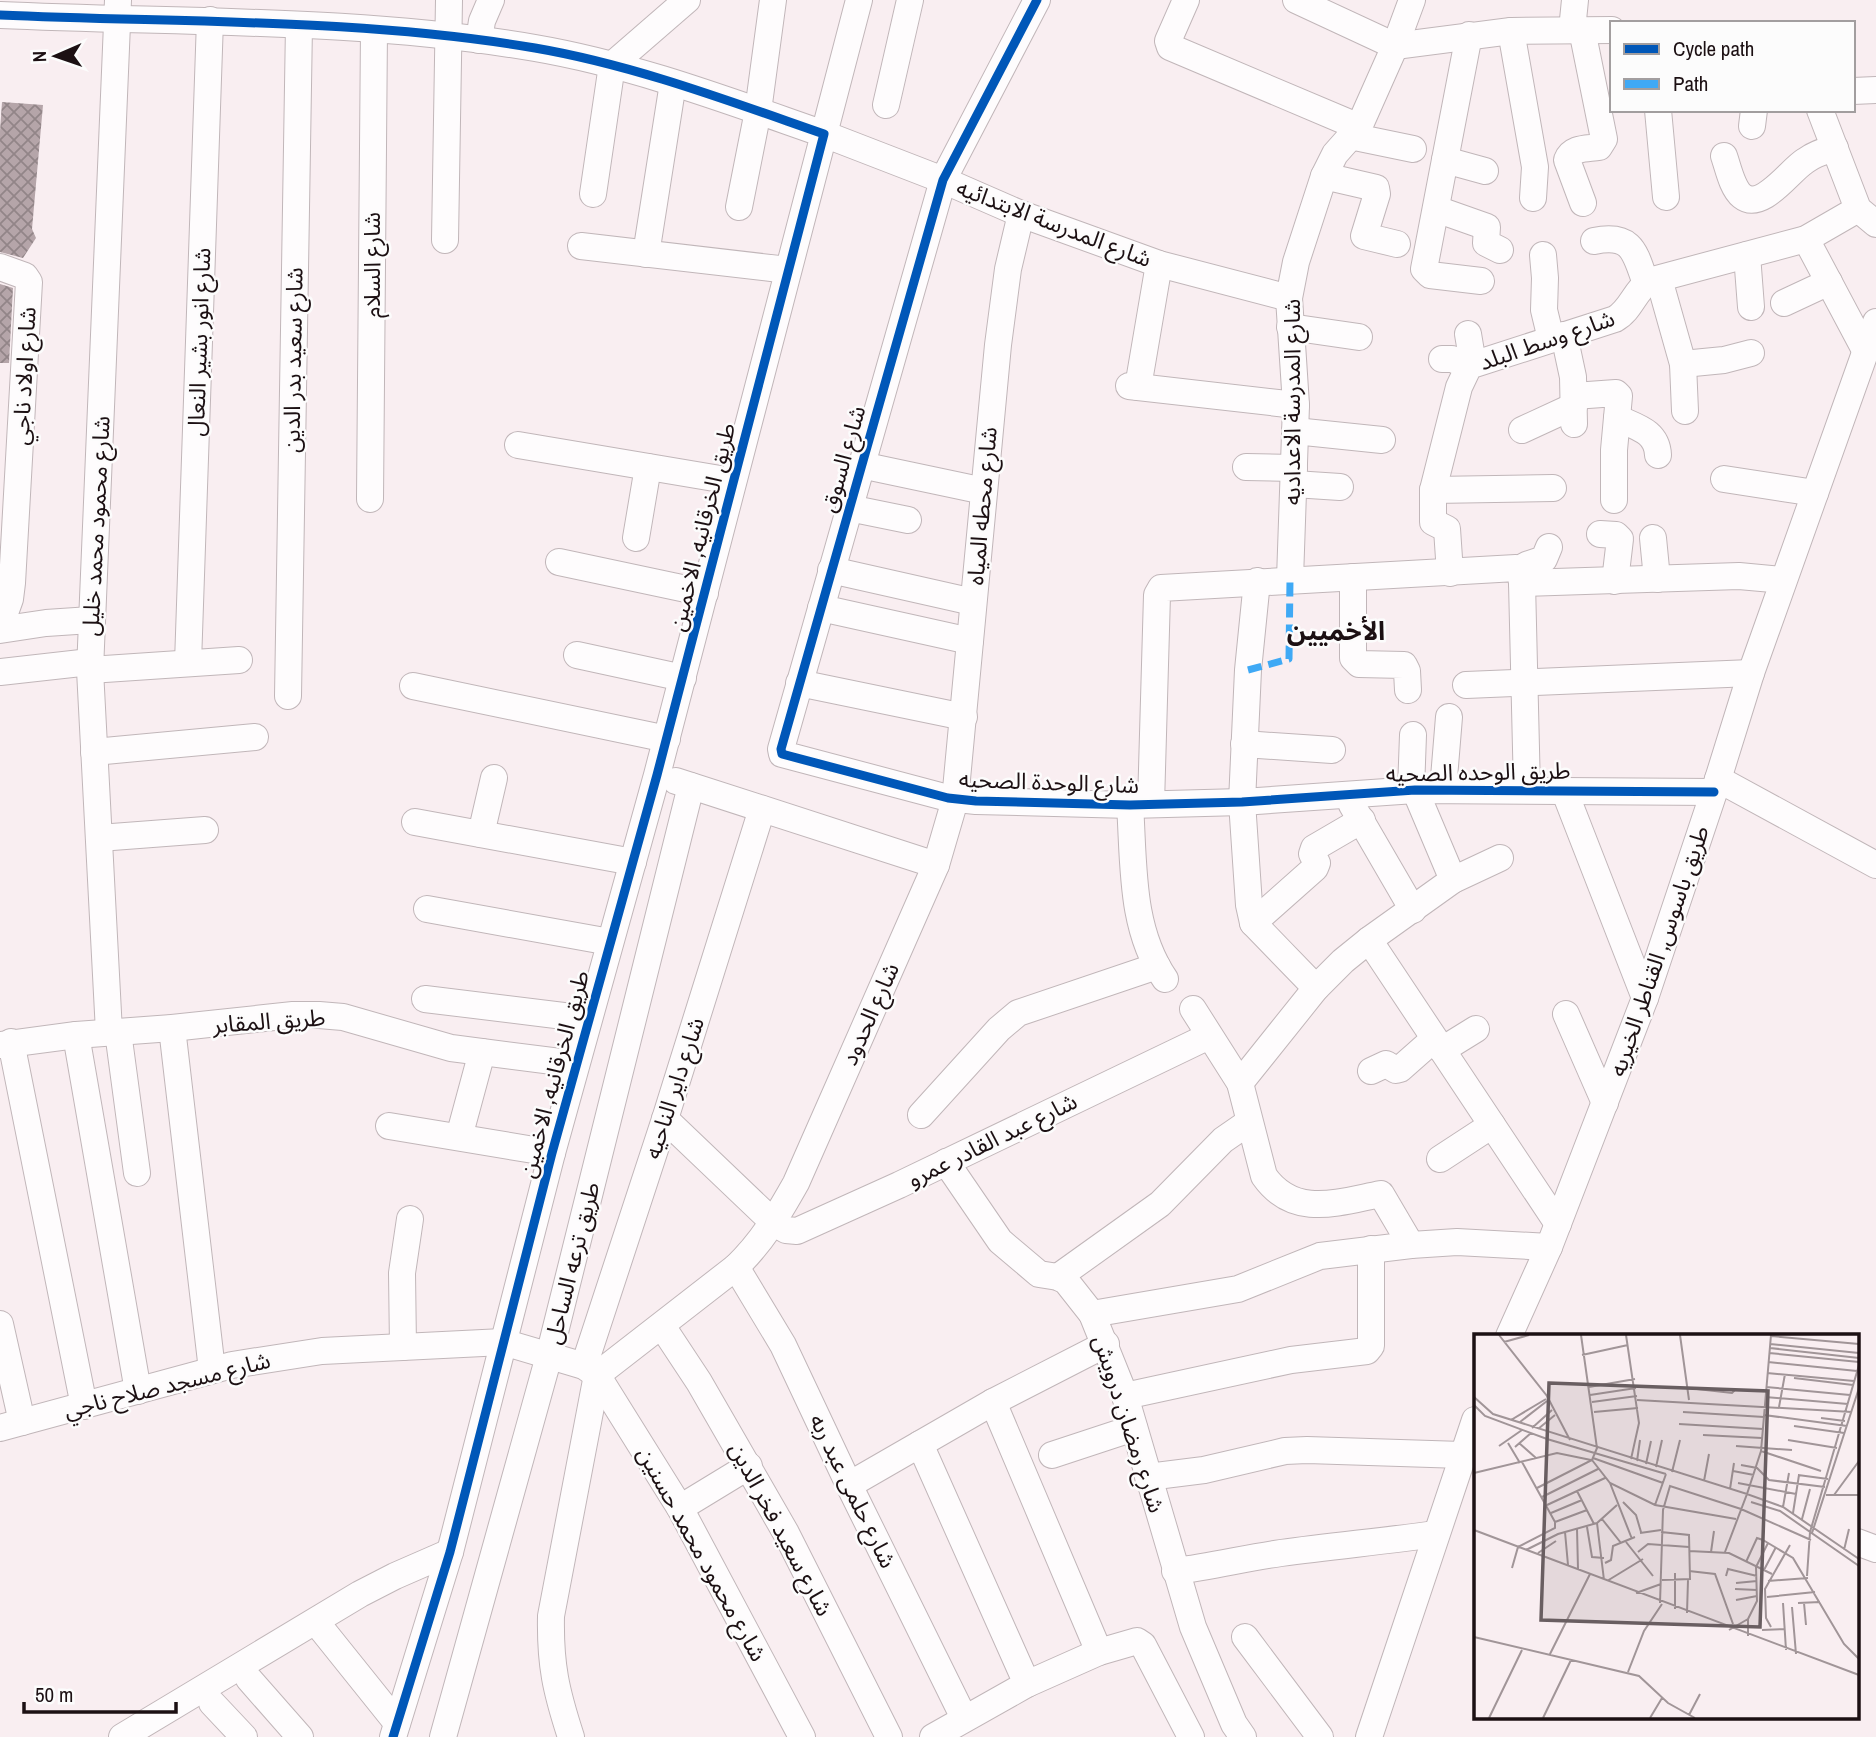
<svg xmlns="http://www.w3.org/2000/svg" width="1876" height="1737" viewBox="0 0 1876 1737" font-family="'Archivo Narrow','Noto Sans Arabic',sans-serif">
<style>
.building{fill:url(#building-cross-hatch)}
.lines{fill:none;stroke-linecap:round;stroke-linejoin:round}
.minor-casing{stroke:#c1b6b9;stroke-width:28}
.minor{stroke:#fefcfd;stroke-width:26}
.quiet{stroke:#3fa9f5;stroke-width:7;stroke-dasharray:14 7;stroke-linecap:butt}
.cycleway-casing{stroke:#fcfcfc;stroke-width:13}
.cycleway{stroke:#0057b8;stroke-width:9}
.labels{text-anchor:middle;stroke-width:5;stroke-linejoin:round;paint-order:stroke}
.street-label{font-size:23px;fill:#1c1013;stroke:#fcfcfc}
.quarter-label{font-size:26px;font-weight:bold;fill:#1c1013;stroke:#fcfcfc}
.inset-road{fill:none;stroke:#a19598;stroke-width:2}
.view{fill:#695e61;fill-opacity:0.15;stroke:#695e61;stroke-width:3.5}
.inset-edge{fill:none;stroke:#1c1013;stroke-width:3.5}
</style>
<defs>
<pattern id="building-cross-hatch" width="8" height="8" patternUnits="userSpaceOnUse" patternTransform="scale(1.75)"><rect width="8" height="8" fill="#b5a5a9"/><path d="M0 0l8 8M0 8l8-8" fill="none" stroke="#928588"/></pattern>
</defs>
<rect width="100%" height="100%" fill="#f9eef1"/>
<!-- building -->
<g class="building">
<path d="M2,102L43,105L32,229L36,238L23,258L0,252V131Z"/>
<path d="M0,284L13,288L9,363H0Z"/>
</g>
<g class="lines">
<!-- minor casing -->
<g class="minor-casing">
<g id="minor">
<path d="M859,0L824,134L943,180L1021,214L1159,264L1289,298"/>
<path d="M1037,0L943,180L781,749L782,754L948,798L976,801L1130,805L1242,802L1415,790L1714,792"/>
<path d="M1186,0L1168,41L1170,47L1359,127"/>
<path d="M1296,0L1395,46L1511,31L1612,30"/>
<path d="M0,15C178,23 358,18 535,48C634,65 729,101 824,134L657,775L552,1153L450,1552L393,1737"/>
<path d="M1572,30L1575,0"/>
<path d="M1582,30L1604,139L1599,147C1587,149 1572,147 1567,160L1583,203"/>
<path d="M1511,31L1535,167L1533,198"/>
<path d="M1469,35L1424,269L1430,275L1481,281"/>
<path d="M479,40L482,21L491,0"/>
<path d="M1853,91L1876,90"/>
<path d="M886,105L910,0"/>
<path d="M1658,110L1666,197"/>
<path d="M1820,110L1858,209L1876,224"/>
<path d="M1752,126L1754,110"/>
<path d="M1350,136L1413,149"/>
<path d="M1724,156C1728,167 1732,188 1742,196C1762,212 1790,170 1805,161C1814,154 1824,151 1835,148"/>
<path d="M1445,160L1485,171"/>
<path d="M1324,176L1376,188L1377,194L1364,236L1397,244"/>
<path d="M593,194L612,65L687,0"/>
<path d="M739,207L758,111L773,0"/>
<path d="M1436,209L1487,227L1486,243L1500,250"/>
<path d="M1806,239L1866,352"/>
<path d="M445,240L449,0"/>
<path d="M1594,241C1633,233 1635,253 1646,284"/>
<path d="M581,246L788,270"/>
<path d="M646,254L673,83"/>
<path d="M1543,255L1545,278L1544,310L1551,339"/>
<path d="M1747,255L1751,307"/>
<path d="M0,267L25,276L29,282L12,583L10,599L0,627"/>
<path d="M1659,279L1683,364L1685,411"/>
<path d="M1784,303L1829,282"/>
<path d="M1290,327L1359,337"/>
<path d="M1468,334L1473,364"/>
<path d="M1564,335L1573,377L1574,424"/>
<path d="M1442,359H1452L1469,366"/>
<path d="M1683,364L1724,360L1751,353"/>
<path d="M1129,386L1296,405"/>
<path d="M1138,387L1159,264"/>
<path d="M1574,396L1616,393L1619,396L1614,450V500"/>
<path d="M1617,418C1636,427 1657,431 1658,455"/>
<path d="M1522,430L1574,406"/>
<path d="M1295,431L1382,440"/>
<path d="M518,445L732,481"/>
<path d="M861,465L984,491"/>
<path d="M1246,467L1294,468"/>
<path d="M1724,479L1815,493"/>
<path d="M1294,484L1340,487"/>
<path d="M1433,490L1553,488"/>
<path d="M370,499L374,30"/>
<path d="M849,508L908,520"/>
<path d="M1600,534L1616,535L1620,539L1615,581"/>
<path d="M636,538L648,467"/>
<path d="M1653,538L1657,579"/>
<path d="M559,562L705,593"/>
<path d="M831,570L973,602"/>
<path d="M1450,573L1447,529L1433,522V490L1459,387L1469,366L1615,319C1631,310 1634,292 1649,281L1806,239L1858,209"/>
<path d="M1521,573L1526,565L1544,559L1549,547"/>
<path d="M1353,577V658L1359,664L1404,665L1407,671L1408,690"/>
<path d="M1290,579L1296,405L1289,298L1296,262L1324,176L1335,154L1359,127L1395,46L1412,0"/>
<path d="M1257,581L1248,670L1242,802L1249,905L1253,923L1316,988"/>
<path d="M1522,583L1739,576L1783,580"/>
<path d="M821,608L970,641"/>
<path d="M0,630L46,623L91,620"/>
<path d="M577,655L683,678"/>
<path d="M188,663L210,20"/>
<path d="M90,670L239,660"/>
<path d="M0,672L90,662"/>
<path d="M799,683L964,717"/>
<path d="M1466,685L1751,673"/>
<path d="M413,686L667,739"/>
<path d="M288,696L299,25"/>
<path d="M1244,744L1332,750"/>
<path d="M94,752L255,737"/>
<path d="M1718,779L1876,865"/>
<path d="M676,781L936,865"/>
<path d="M1411,790L1413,735"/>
<path d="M1415,790L1453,880"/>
<path d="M1443,790L1449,717"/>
<path d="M1564,790L1645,998"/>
<path d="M1151,804L1157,595L1161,588L1516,568L1520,569L1522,583L1527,790"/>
<path d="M1130,805C1134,864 1130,928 1165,979"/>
<path d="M1352,805L1413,910"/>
<path d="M415,822L633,862"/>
<path d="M481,834L494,778"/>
<path d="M99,838L205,830"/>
<path d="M427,909L610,942"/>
<path d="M1253,923L1315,868L1317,863L1312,854L1314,848L1362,820"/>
<path d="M1369,940L1558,1224"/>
<path d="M425,999L588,1019"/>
<path d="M1193,1009L1240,1083L1264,1176C1294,1219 1339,1202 1381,1194L1411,1245"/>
<path d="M1566,1014L1605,1103"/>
<path d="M172,1028L212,1370"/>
<path d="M109,1032L90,670L118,0"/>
<path d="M118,1032L137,1173"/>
<path d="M76,1035L138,1391"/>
<path d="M11,1042L84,1406"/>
<path d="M0,1045L76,1035L172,1028L293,1015H319L343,1017L451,1048L576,1064"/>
<path d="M1442,1050L1476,1029"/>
<path d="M1371,1071L1386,1064L1396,1070L1400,1069L1434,1039"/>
<path d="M1240,1083L1316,988L1343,961L1369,940L1453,880L1500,858"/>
<path d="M921,1115L999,1029L1018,1013L1157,966"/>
<path d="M665,1119L774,1223L786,1230L797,1231L899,1185L1209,1036"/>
<path d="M389,1126L552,1153"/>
<path d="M459,1137L482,1052"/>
<path d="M1440,1159L1492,1125"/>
<path d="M946,1162L1000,1241L1039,1274L1058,1277L1066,1281L1092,1314L1125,1396L1193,1627L1234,1724L1243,1737"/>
<path d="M736,1267L783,1345L849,1485L964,1718"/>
<path d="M1058,1277L1160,1204L1223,1140L1249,1122"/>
<path d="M1092,1314L1238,1289L1320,1256L1411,1245L1457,1242L1549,1247"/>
<path d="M0,1324L22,1422"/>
<path d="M662,1326L699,1382L786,1533L889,1737"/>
<path d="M1509,1336L1549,1247L1645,998L1714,792L1751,673L1876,322"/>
<path d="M403,1347L402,1273L410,1219"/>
<path d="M584,1366L665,1119L762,809"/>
<path d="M597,1375L736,1267C762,1242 778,1215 796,1183L936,865L955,800L998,345L1008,269L1021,214"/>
<path d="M1125,1396L1291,1360L1367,1351L1371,1346V1249"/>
<path d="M993,1402L1099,1652"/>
<path d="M0,1428L232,1365L322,1351L503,1342L584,1366L597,1375L680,1508L802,1737"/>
<path d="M920,1444L1027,1684"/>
<path d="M1052,1455L1134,1428"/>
<path d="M1148,1477L1204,1470L1285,1451L1307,1450L1462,1455"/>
<path d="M849,1485L993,1402L1106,1344"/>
<path d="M680,1508L749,1466"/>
<path d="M1857,1542L1876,1549"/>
<path d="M1175,1571C1211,1567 1245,1558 1281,1553C1333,1546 1385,1541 1436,1534"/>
<path d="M316,1622L397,1723"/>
<path d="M1245,1637L1320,1737"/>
<path d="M249,1679L300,1737"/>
<path d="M212,1703L244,1737"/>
<path d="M122,1737L360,1594L395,1576L450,1552"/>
<path d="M443,1737L549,1356L691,786"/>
<path d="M571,1737C556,1691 550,1665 551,1616L597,1375"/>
<path d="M933,1737L1027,1684L1099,1652L1137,1641L1143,1645L1191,1737"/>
<path d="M1369,1737L1475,1420"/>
</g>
</g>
<!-- minor -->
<use href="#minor" class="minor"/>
<!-- quiet -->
<path class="quiet" d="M1248,670L1289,659L1290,579"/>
<!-- cycleway casing -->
<g class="cycleway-casing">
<g id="cycleway">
<path d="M1037,0L943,180L781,749L782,754L948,798L976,801L1130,805L1242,802L1415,790L1714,792"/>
<path d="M0,15C178,23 358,18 535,48C634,65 729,101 824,134L657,775L552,1153L450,1552L393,1737"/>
</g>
</g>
<!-- cycleway -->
<use href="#cycleway" class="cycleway"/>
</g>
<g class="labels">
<!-- street labels -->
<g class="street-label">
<text transform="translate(1054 223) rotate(21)" y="8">شارع المدرسة الابتدائيه</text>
<text transform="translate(372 265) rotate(-90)" y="8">شارع السلام</text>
<text transform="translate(1547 340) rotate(-19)" y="8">شارع وسط البلد</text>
<text transform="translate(199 342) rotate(-88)" y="8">شارع انور بشير النعال</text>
<text transform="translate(293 360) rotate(-89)" y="8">شارع سعيد بدر الدين</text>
<text transform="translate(24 376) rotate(-87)" y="8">شارع اولاد ناجي</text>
<text transform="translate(1292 402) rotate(-90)" y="8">شارع المدرسة الاعداديه</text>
<text transform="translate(843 459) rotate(-74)" y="8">شارع السوق</text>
<text transform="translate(982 506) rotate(-85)" y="8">شارع محطه المياه</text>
<text transform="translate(96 526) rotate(-87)" y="8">شارع محمود محمد خليل</text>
<text transform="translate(702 527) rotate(-76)" y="8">طريق الخرقانيه, الاخمين</text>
<text transform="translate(1478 772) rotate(-1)" y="8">طريق الوحده الصحيه</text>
<text transform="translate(1049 782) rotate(2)" y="8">شارع الوحدة الصحيه</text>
<text transform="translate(1659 951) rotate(-71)" y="8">طريق باسوس, القناطر الخيريه</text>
<text transform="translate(870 1014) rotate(-66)" y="8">شارع الحدود</text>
<text transform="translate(269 1021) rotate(-4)" y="8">طريق المقابر</text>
<text transform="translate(554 1074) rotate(-75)" y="8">طريق الخرقانيه, الاخمين</text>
<text transform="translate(674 1088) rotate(-72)" y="8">شارع داير الناحيه</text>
<text transform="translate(992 1140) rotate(-26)" y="8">شارع عبد القادر عمرو</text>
<text transform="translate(572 1263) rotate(-76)" y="8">طريق ترعه الساحل</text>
<text transform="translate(167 1385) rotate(-14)" y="8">شارع مسجد صلاح ناجي</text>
<text transform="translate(1129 1424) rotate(72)" y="8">شارع رمضان درويش</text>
<text transform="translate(853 1491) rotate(64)" y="8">شارع حلمى عبد ربه</text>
<text transform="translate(781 1529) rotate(62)" y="8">شارع سعيد فخر الدين</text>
<text transform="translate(702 1554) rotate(61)" y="8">شارع محمود محمد حسنين</text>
</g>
<!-- quarter labels -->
<g class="quarter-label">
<text x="1336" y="640">الأخميين</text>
</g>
</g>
<!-- overview -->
<g transform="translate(1474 1334)">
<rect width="385" height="385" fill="#f9eef1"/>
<path class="inset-road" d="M25,1L73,62L96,106M152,1L165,89L157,125M206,1L215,66M297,2L385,10M30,8L55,1M296,10L385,19M296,14L385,24M295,19L385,28M108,21L154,11M294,28L383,37M293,39L380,47M320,44L379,51M115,53L161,45M292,53L376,61M214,54L258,59L262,55M116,61L162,54M0,63L19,80L273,160L287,117L297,1M291,63L374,70M163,66L378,78M118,68L163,62M0,71L11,82L73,105L192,140M305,73L311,40M120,78L164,74M209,78L290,83M290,81L373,92M347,84L371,87M37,86L72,65M46,88L73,67M205,90L289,95M320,92L370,99M58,94L78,76M64,95L81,81M229,101L288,104M314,106L363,114M34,109L46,129M45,109L62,124M25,112L48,96M262,112L318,116M41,113L57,99M287,117L347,137M119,124L189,149M118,126L136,149L181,171L262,185M163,127L166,106M48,128L81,188M172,130L177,107M267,131L283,134L295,146L351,153M182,133L188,106M259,137L280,141M198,138L206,106M0,139L83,119L117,126M324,141L354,145M230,147L235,120M136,149L158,205M264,149L322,160M63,154L118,126L123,114L107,1M256,155L260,129M103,157L120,190M352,161H385M360,161L385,127M68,163L124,135M149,168L162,181L167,198M277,168L306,177L385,232M73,171L131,144M181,171L192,140M309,173L315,139M77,179L108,166M319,179L325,141M128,185L147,209M328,185L336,155M123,189L130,246M113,193L118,223L130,224M103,195L104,235M0,196L385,341M91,198L94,231M187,198L215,201L216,245L188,246M166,199L187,196M338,199L385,54M289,206L319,224L370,310L385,325M152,208L179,242M52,216L84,200L123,189L143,171M370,216L375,195M215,217L255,219L298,240M164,218L174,210L215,213M237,218L240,197M251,218L273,160L309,173L385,225M64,219L82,207M272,228L283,204L289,206M131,229L137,226L139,212L161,203M38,234L44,213L81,194V188L113,176M290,236L302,213M215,237L241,240L259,290M201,239V275M252,242L254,235L283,242M333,242L336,198L385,31M133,247L169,225M294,247L334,244M262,249L283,247M261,255L283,256M162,259L187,250M293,263L341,258M262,266L283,262M186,269L189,176L196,152L267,175L337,206M309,269L312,316M324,269L346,268M330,269L332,291M318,273L322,320M213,279L214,246M297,293L292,284L291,255L316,211M255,296L274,285M288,296L311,295M274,302V285L283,267L282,233L294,209M0,303L165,342L194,369L221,384M76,320L116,240M154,338L170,297L188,270M215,381L226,360M15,384L48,316M69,384L97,326M176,384L188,364"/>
<path class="view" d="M75,49L294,57L286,293L67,286Z"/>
<rect width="385" height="385" class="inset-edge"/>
</g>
<!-- legend -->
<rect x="1610" y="21" width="245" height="91" fill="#fcfcfc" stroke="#a29e9f" stroke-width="2"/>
<rect x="1624" y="44" width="35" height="10" fill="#0057b8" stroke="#a29e9f" stroke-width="2"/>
<text x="1673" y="56" font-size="21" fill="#1c1013">Cycle path</text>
<rect x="1624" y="79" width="35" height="10" fill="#3fa9f5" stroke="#a29e9f" stroke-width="2"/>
<text x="1673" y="91" font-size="21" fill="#1c1013">Path</text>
<!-- north arrow -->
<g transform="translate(56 56) rotate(268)" stroke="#fcfcfc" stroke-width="5" paint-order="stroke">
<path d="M0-5L12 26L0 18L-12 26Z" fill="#1c1013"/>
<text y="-10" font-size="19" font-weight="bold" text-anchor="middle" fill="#1c1013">N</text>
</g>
<!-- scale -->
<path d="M24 1702v10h152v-10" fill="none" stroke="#1c1013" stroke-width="3.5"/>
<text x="35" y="1702" font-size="21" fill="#1c1013" stroke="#fcfcfc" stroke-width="5" paint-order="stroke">50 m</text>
</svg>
